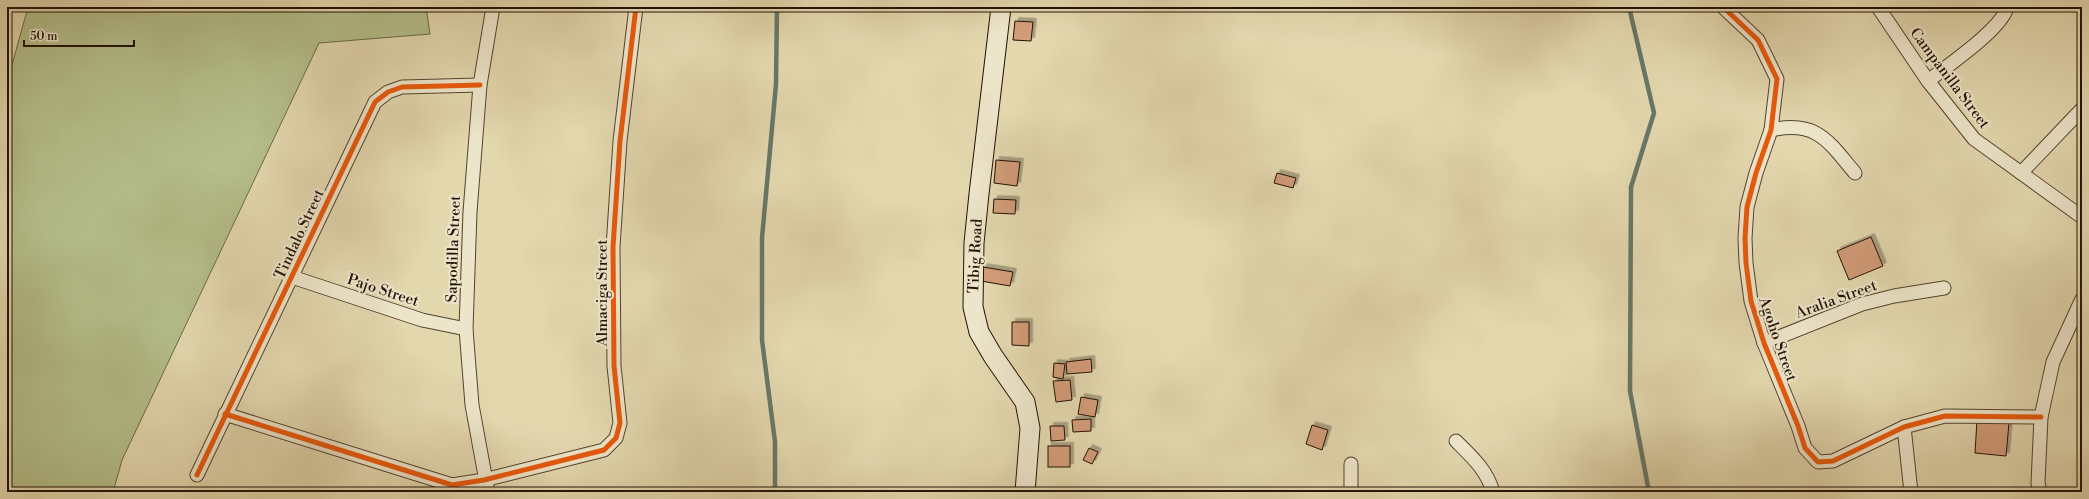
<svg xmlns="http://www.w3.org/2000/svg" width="2089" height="499" viewBox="0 0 2089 499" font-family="'Libre Bodoni',serif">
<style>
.green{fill:#b4be8a;stroke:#6b6848}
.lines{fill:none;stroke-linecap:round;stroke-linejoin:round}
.stream{stroke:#677768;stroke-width:4.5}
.building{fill:#d29c79;stroke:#221205;filter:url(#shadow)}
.street-casing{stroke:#52432f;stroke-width:15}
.secondary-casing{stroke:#221205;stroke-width:21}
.street{stroke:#ede5ca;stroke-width:13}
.secondary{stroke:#ede5ca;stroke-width:19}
.cycleway-casing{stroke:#ede5ca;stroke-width:8}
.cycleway{stroke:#e8590c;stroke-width:5}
.labels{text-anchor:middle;stroke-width:4;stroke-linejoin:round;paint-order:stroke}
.street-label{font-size:15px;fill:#221205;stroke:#ede5ca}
</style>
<defs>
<filter id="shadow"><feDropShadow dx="3.5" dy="-3.5" stdDeviation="0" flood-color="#0004"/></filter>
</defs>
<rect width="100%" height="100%" fill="#e3d7ae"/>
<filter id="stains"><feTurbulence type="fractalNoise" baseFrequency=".005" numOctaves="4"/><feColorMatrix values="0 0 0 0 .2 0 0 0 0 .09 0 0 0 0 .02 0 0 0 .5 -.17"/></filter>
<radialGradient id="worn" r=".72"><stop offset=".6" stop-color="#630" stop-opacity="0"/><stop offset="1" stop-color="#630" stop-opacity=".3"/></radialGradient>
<!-- green -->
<path class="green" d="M28,7H426L430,34L319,43L122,460L113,492H7V83Z"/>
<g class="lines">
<!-- stream -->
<g class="stream">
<path d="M1629,7L1654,113L1631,187L1630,391L1649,492"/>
<path d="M775,492V442L762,340V238L776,84L777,7"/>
</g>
</g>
<!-- building -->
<g class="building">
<path d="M1803,7H1813L1806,12Z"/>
<path d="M1015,21L1033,22L1031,41L1013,40Z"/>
<path d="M996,160L1020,162L1017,186L994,183Z"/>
<path d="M1277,173L1296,178L1293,188L1274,183Z"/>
<path d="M994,199L1016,200L1015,214L993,213Z"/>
<path d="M1871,237L1883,266L1849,280L1837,251Z"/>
<path d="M983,267L1013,272L1010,286L981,281Z"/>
<path d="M1012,322H1029V346L1012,345Z"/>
<path d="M1091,359L1092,372L1067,374L1066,362Z"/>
<path d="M1054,363L1065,364L1063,379L1053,377Z"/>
<path d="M1070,380L1072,400L1056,402L1053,381Z"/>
<path d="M1081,397L1098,400L1095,417L1078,414Z"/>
<path d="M1091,419V431L1073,432L1072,420Z"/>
<path d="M1977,420L2009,423L2006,456L1975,453Z"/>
<path d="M1312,425L1328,430L1322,450L1306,444Z"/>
<path d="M1050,426H1064L1065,440L1051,441Z"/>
<rect x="1048" y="446" width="22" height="21"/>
<path d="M1089,448L1098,452L1092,464L1083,460Z"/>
</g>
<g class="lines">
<!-- street casing -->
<g class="street-casing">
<g id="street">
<path d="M1723,7L1758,40L1777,79L1771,130L1756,173L1747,207L1745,238L1746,263L1751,301L1764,343L1798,426L1805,448L1818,462L1833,461L1904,427L1945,416L2041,417"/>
<path d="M1878,7L1928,81L1974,139L2082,217"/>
<path d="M1928,81C1947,66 2003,28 2007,7"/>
<path d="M1771,130C1817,120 1828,141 1855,173"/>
<path d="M2021,173L2082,109"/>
<path d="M292,277L422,320L466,329"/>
<path d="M1764,343L1862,304L1894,296L1944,288"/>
<path d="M225,414L452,485L484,480L604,450L616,438L620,423L614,366L613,247L620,141L636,7"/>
<path d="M1904,427L1911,492"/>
<path d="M1456,441C1472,457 1487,470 1493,492"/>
<path d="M197,475L375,102L388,92L402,87L480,85"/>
<path d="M488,492L472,405L466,329L470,212L480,85L493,7"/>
<path d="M1351,492V464"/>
<path d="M2040,492L2038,483L2041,417L2053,362L2082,299"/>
</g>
</g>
<!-- secondary casing -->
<g class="secondary-casing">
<path id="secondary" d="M1001,7L979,194L974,243L973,307L979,332L993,356L1025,402L1030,428L1025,492"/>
</g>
<!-- street -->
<use href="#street" class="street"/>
<!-- secondary -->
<use href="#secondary" class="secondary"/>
<!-- cycleway casing -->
<g class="cycleway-casing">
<g id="cycleway">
<path d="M1723,7L1758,40L1777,79L1771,130L1756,173L1747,207L1745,238L1746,263L1751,301L1764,343L1798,426L1805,448L1818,462L1833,461L1904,427L1945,416L2041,417"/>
<path d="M225,414L452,485L484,480L604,450L616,438L620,423L614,366L613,247L620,141L636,7"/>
<path d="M197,475L375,102L388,92L402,87L480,85"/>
</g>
</g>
<!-- cycleway -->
<use href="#cycleway" class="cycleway"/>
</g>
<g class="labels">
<!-- street labels -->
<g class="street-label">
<text transform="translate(1950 78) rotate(53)" y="5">Campanilla Street</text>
<text transform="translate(299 234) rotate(-65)" y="5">Tindalo Street</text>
<text transform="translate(453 249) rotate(-88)" y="5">Sapodilla Street</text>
<text transform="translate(975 256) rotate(-87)" y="5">Tibig Road</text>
<text transform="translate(383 290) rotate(18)" y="5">Pajo Street</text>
<text transform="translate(602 293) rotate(-90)" y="5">Almaciga Street</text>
<text transform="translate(1836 299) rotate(-20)" y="5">Aralia Street</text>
<text transform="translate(1778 339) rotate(71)" y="5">Agoho Street</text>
</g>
</g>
<!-- margin -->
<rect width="2089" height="499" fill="none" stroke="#e3d7ae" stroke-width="24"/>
<rect x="8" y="8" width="2073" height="483" fill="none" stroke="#221205" stroke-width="2"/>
<rect x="12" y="12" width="2065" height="475" fill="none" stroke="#221205"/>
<!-- scale -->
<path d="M24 40v6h110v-6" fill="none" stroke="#221205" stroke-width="2"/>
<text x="30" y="40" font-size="12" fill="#221205" stroke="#ede5ca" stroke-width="3" paint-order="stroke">50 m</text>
<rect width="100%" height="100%" filter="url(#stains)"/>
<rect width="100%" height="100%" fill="url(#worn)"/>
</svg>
